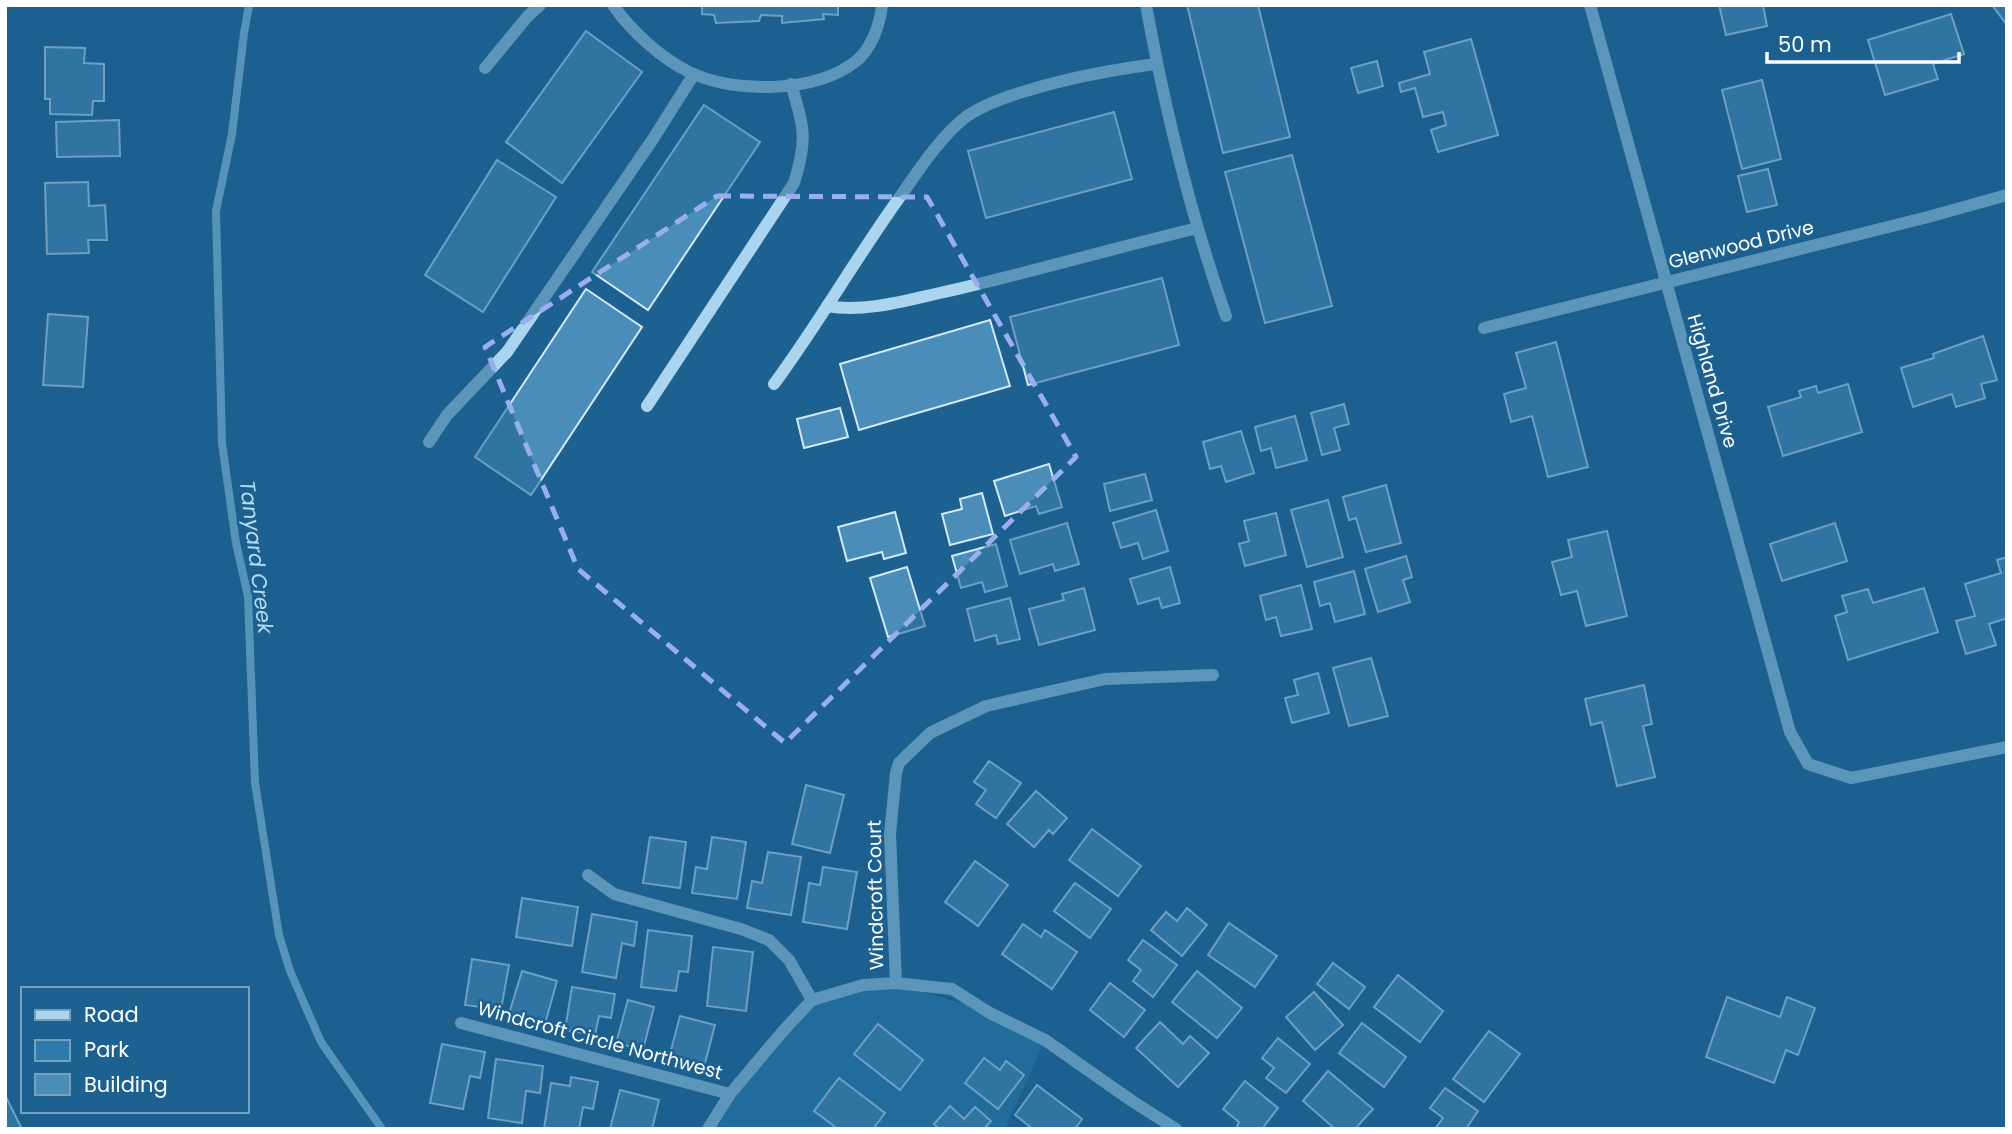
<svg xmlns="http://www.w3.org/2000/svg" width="2012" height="1134" viewBox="0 0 2012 1134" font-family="Poppins,sans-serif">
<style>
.green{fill:#2c7bab}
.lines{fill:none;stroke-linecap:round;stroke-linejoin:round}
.stream{stroke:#9ed1ef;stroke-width:8}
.building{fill:#498db8;stroke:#d1eafa;stroke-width:2}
.minor{stroke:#abd4ee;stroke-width:12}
.marked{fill:none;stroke:#99afed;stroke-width:5;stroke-dasharray:14 9;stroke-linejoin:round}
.labels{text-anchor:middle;stroke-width:5;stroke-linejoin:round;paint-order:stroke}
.street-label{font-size:19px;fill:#fff;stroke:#1c618f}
.water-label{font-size:21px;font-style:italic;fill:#b7ddf5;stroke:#1c618f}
</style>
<rect width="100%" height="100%" fill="#1c618f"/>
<!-- green -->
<path class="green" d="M896,983L990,1013L1045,1040L1005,1129H718L730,1094L812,1000Z"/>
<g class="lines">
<!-- stream -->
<path class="stream" d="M249,5L244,33L232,134L216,211L222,443L236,543L248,596L255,783L279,935L290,971L321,1042L382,1129"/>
</g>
<!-- building -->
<g class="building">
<path d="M702,5H838V15L823,14L824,19L782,23V16L761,15L759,21L716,23L714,15L702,14Z"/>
<path d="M1187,5H1258L1290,137L1223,153Z"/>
<path d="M1719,5H1763L1767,26L1726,35Z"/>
<path d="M1992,5H2007V25Z"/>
<path d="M1951,14L1964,54L1933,64L1938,79L1885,95L1868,40Z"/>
<path d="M586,31L642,72L562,183L506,142Z"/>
<path d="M1471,39L1498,135L1438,152L1431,130L1446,125L1443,112L1423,117L1415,88L1401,92L1399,83L1430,74L1424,52Z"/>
<path d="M45,47L85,48L84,63L104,64V101H93L92,115L50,114V99H45Z"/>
<path d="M1377,61L1383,86L1358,93L1351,68Z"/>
<path d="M1762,80L1781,159L1742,169L1722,90Z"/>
<path d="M704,105L760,142L648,310L592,272Z"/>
<path d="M1114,112L1132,179L986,218L968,151Z"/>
<path d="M119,120L120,156L57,157L56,122Z"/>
<path d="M1292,155L1332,306L1265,323L1225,172Z"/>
<path d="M497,160L556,197L483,312L425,275Z"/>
<path d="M1768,169L1777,205L1747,212L1738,176Z"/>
<path d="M88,182L89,206L105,205L107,240H88L89,253L47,254L45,183Z"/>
<path d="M1162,278L1179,345L1028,385L1010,317Z"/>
<path d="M586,289L642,327L531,495L475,457Z"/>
<path d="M48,314L88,317L83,387L43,385Z"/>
<path d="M990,320L1010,386L859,430L840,364Z"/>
<path d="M1983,336L1997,380L1981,384L1985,398L1956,407L1952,394L1913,407L1901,368L1934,358L1933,354Z"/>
<path d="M1556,342L1588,467L1548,477L1532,416L1511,422L1504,394L1526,388L1516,353Z"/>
<path d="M1848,384L1862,432L1783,456L1768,407L1801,397L1799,391L1816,386L1818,393Z"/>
<path d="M1344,404L1349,424L1334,428L1340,450L1322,455L1311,413Z"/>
<path d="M840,408L848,437L804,448L797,419Z"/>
<path d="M1295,416L1307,460L1276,468L1271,448L1261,451L1255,427Z"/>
<path d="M1241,431L1254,473L1226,482L1221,466L1210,469L1203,442Z"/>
<path d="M1049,464L1062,507L1039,514L1036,506L1005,516L994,481Z"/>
<path d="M1145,474L1152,500L1110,511L1104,484Z"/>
<path d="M1386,485L1401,543L1366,552L1356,518L1349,520L1343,497Z"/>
<path d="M982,493L993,534L950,545L942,514L962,509L960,499Z"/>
<path d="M1328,500L1343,557L1307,567L1291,510Z"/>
<path d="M1156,510L1168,551L1143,559L1138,543L1121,548L1113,523Z"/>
<path d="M895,512L906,553L884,559L882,552L847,561L838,527Z"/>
<path d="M1276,513L1286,555L1245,566L1239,544L1249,541L1244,521Z"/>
<path d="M1067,523L1079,564L1055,571L1053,564L1020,574L1010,540Z"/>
<path d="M1835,523L1847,561L1782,581L1770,544Z"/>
<path d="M1607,531L1627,616L1586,626L1577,591L1561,595L1552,562L1572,557L1568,540Z"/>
<path d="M996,544L1007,586L985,592L982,582L961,588L952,556Z"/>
<path d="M1406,556L1412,577L1403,580L1410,602L1378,612L1365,569Z"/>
<path d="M2007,557V618L1989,624L1996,645L1966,654L1956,621L1975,616L1965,584L2001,573L1997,560Z"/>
<path d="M907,567L925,626L888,637L870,578Z"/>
<path d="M1170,567L1180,603L1162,608L1159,598L1138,604L1130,579Z"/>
<path d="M1354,571L1365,614L1335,622L1330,603L1320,606L1314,582Z"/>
<path d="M1301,585L1312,629L1281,636L1276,617L1266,620L1260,596Z"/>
<path d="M1084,588L1095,630L1039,645L1029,609L1064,600L1062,594Z"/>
<path d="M1924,588L1938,632L1848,660L1835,616L1847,612L1842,596L1868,589L1873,603Z"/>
<path d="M1010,598L1020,639L998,644L996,635L975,641L967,609Z"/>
<path d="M1371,658L1388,716L1349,726L1333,668Z"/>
<path d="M1318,673L1329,713L1292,723L1285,698L1298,695L1294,680Z"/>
<path d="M1644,685L1652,724L1643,726L1655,777L1617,786L1602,722L1591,725L1585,699Z"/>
<path d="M989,761L1021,783L996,818L976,804L986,790L974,782Z"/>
<path d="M806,785L844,795L830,853L792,844Z"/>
<path d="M1036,791L1067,818L1053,834L1049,830L1034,847L1007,824Z"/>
<path d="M1092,829L1141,866L1118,896L1069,860Z"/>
<path d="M650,837L686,842L680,888L643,883Z"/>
<path d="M712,837L746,842L737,899L692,893L696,867L707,869Z"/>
<path d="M768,852L801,857L791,915L747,908L752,881L762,883Z"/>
<path d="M975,861L1008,885L978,926L945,902Z"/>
<path d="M823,867L857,872L847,929L803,922L809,883L820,885Z"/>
<path d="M1075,883L1111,909L1090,938L1054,911Z"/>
<path d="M522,898L578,907L572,946L516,937Z"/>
<path d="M1187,908L1207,925L1182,956L1151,930L1166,912L1177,921Z"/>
<path d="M592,914L637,922L634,946L622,943L616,978L582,972Z"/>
<path d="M1229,923L1277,956L1255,987L1208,955Z"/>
<path d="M1023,924L1041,937L1045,930L1077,952L1052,989L1002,954Z"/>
<path d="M648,930L692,936L688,972L679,971L676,991L641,987Z"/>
<path d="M1143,940L1177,965L1153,997L1133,981L1141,970L1128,960Z"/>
<path d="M713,947L753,952L746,1011L707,1006Z"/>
<path d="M472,959L509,965L501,1010L465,1005Z"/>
<path d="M1333,963L1365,987L1349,1009L1317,984Z"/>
<path d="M522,971L557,981L545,1024L509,1014Z"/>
<path d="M1197,971L1242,1008L1217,1038L1172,1002Z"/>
<path d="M1398,975L1443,1011L1420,1042L1374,1007Z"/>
<path d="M1110,983L1145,1010L1124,1037L1090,1010Z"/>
<path d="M572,987L615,994L611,1018L599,1016L595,1035L565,1030Z"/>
<path d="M1314,992L1343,1025L1315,1050L1286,1017Z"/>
<path d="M1727,997L1780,1017L1787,997L1815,1008L1798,1055L1786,1050L1774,1083L1706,1057Z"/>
<path d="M628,1000L654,1007L643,1050L616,1043Z"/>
<path d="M680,1016L715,1025L704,1067L669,1058Z"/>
<path d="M1160,1022L1183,1044L1190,1036L1209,1053L1178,1087L1136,1048Z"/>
<path d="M1362,1023L1406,1057L1384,1087L1339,1053Z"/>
<path d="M878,1024L923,1060L900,1090L854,1054Z"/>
<path d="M1489,1031L1520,1054L1484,1102L1453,1079Z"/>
<path d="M1278,1038L1310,1064L1286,1093L1266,1078L1274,1068L1262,1058Z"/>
<path d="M442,1044L485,1052L480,1078L470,1076L463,1109L430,1103Z"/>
<path d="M984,1058L1000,1070L1006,1061L1024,1075L998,1109L965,1083Z"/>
<path d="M496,1059L543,1066L540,1093L526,1091L522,1123L488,1118Z"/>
<path d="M1328,1071L1373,1109L1355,1129H1335L1303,1101Z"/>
<path d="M571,1077L598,1082L593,1109L583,1107L579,1129H544L551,1083L570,1086Z"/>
<path d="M839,1078L885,1113L873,1129H838L814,1111Z"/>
<path d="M1245,1081L1278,1108L1262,1129H1236L1239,1122L1223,1109Z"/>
<path d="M1037,1085L1082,1119L1075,1129H1033L1015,1115Z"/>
<path d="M1445,1088L1478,1111L1466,1129H1435L1443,1118L1430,1108Z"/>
<path d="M620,1090L659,1100L652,1129H610Z"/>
<path d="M5,1095L22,1129H5Z"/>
<path d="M950,1106L964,1119L975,1107L991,1121L984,1129H939L934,1124Z"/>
</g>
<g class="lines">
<!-- minor -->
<g class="minor">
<path d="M613,5C631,31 661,58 689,72C735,94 814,93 855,62C871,50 880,25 882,5"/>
<path d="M1146,5C1165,110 1191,216 1226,316"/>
<path d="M1590,5L1790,732L1808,764L1851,778L2007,747"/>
<path d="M485,68L528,16L540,5"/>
<path d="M827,306C865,313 907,300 944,292C1029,273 1113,248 1198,228"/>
<path d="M1484,328L1928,217L2007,195"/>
<path d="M774,384C819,323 857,256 902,194C920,168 942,135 967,116C985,104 1005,97 1026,91C1071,77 1110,70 1156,64"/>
<path d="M647,406L794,183C808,138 804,128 791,84"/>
<path d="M429,442L447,415L507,352L653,139L694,74"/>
<path d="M588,875L614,894L741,929L769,940L789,960L812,1000"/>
<path d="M896,983L890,834L896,773L899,763L930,733L986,706L1105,679L1213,675"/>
<path d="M461,1023L730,1094"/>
<path d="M708,1129L730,1094L783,1031L812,1000L863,985L896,983L952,989L990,1013L1045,1040L1132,1101L1176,1129"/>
</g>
</g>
<!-- marked area -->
<path d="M0 0H2012V1134H0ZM717,196L927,197L1076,457L785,743L578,569L485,347Z" fill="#1c618f" fill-opacity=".55" fill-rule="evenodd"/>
<path class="marked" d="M717,196L927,197L1076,457L785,743L578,569L485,347Z"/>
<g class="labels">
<!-- street labels -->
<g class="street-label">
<text transform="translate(1741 244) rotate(-14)" y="7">Glenwood Drive</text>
<text transform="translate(1713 381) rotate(74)" y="7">Highland Drive</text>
<text transform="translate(875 895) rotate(-91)" y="7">Windcroft Court</text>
<text transform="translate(600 1040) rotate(15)" y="7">Windcroft Circle Northwest</text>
</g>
<!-- water labels -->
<g class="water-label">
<text transform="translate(256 557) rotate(83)" y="7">Tanyard Creek</text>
</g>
</g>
<!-- border -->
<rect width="2012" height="1134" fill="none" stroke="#ffffff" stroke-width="14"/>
<!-- legend -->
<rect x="21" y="987" width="228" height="126" fill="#1c618f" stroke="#77a0bc" stroke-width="2"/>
<rect x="35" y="1010" width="35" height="10" fill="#abd4ee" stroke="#77a0bc" stroke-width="2"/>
<text x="84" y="1022" font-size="21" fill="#ffffff">Road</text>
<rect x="35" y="1040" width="35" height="21" fill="#2c7bab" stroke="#77a0bc" stroke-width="2"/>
<text x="84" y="1057" font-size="21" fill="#ffffff">Park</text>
<rect x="35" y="1074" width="35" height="21" fill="#498db8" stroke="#77a0bc" stroke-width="2"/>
<text x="84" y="1092" font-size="21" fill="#ffffff">Building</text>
<!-- scale -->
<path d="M1767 52v10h192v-10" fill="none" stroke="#ffffff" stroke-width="3.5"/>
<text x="1778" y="52" font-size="21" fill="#ffffff" stroke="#1c618f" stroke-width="5" paint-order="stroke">50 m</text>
</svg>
